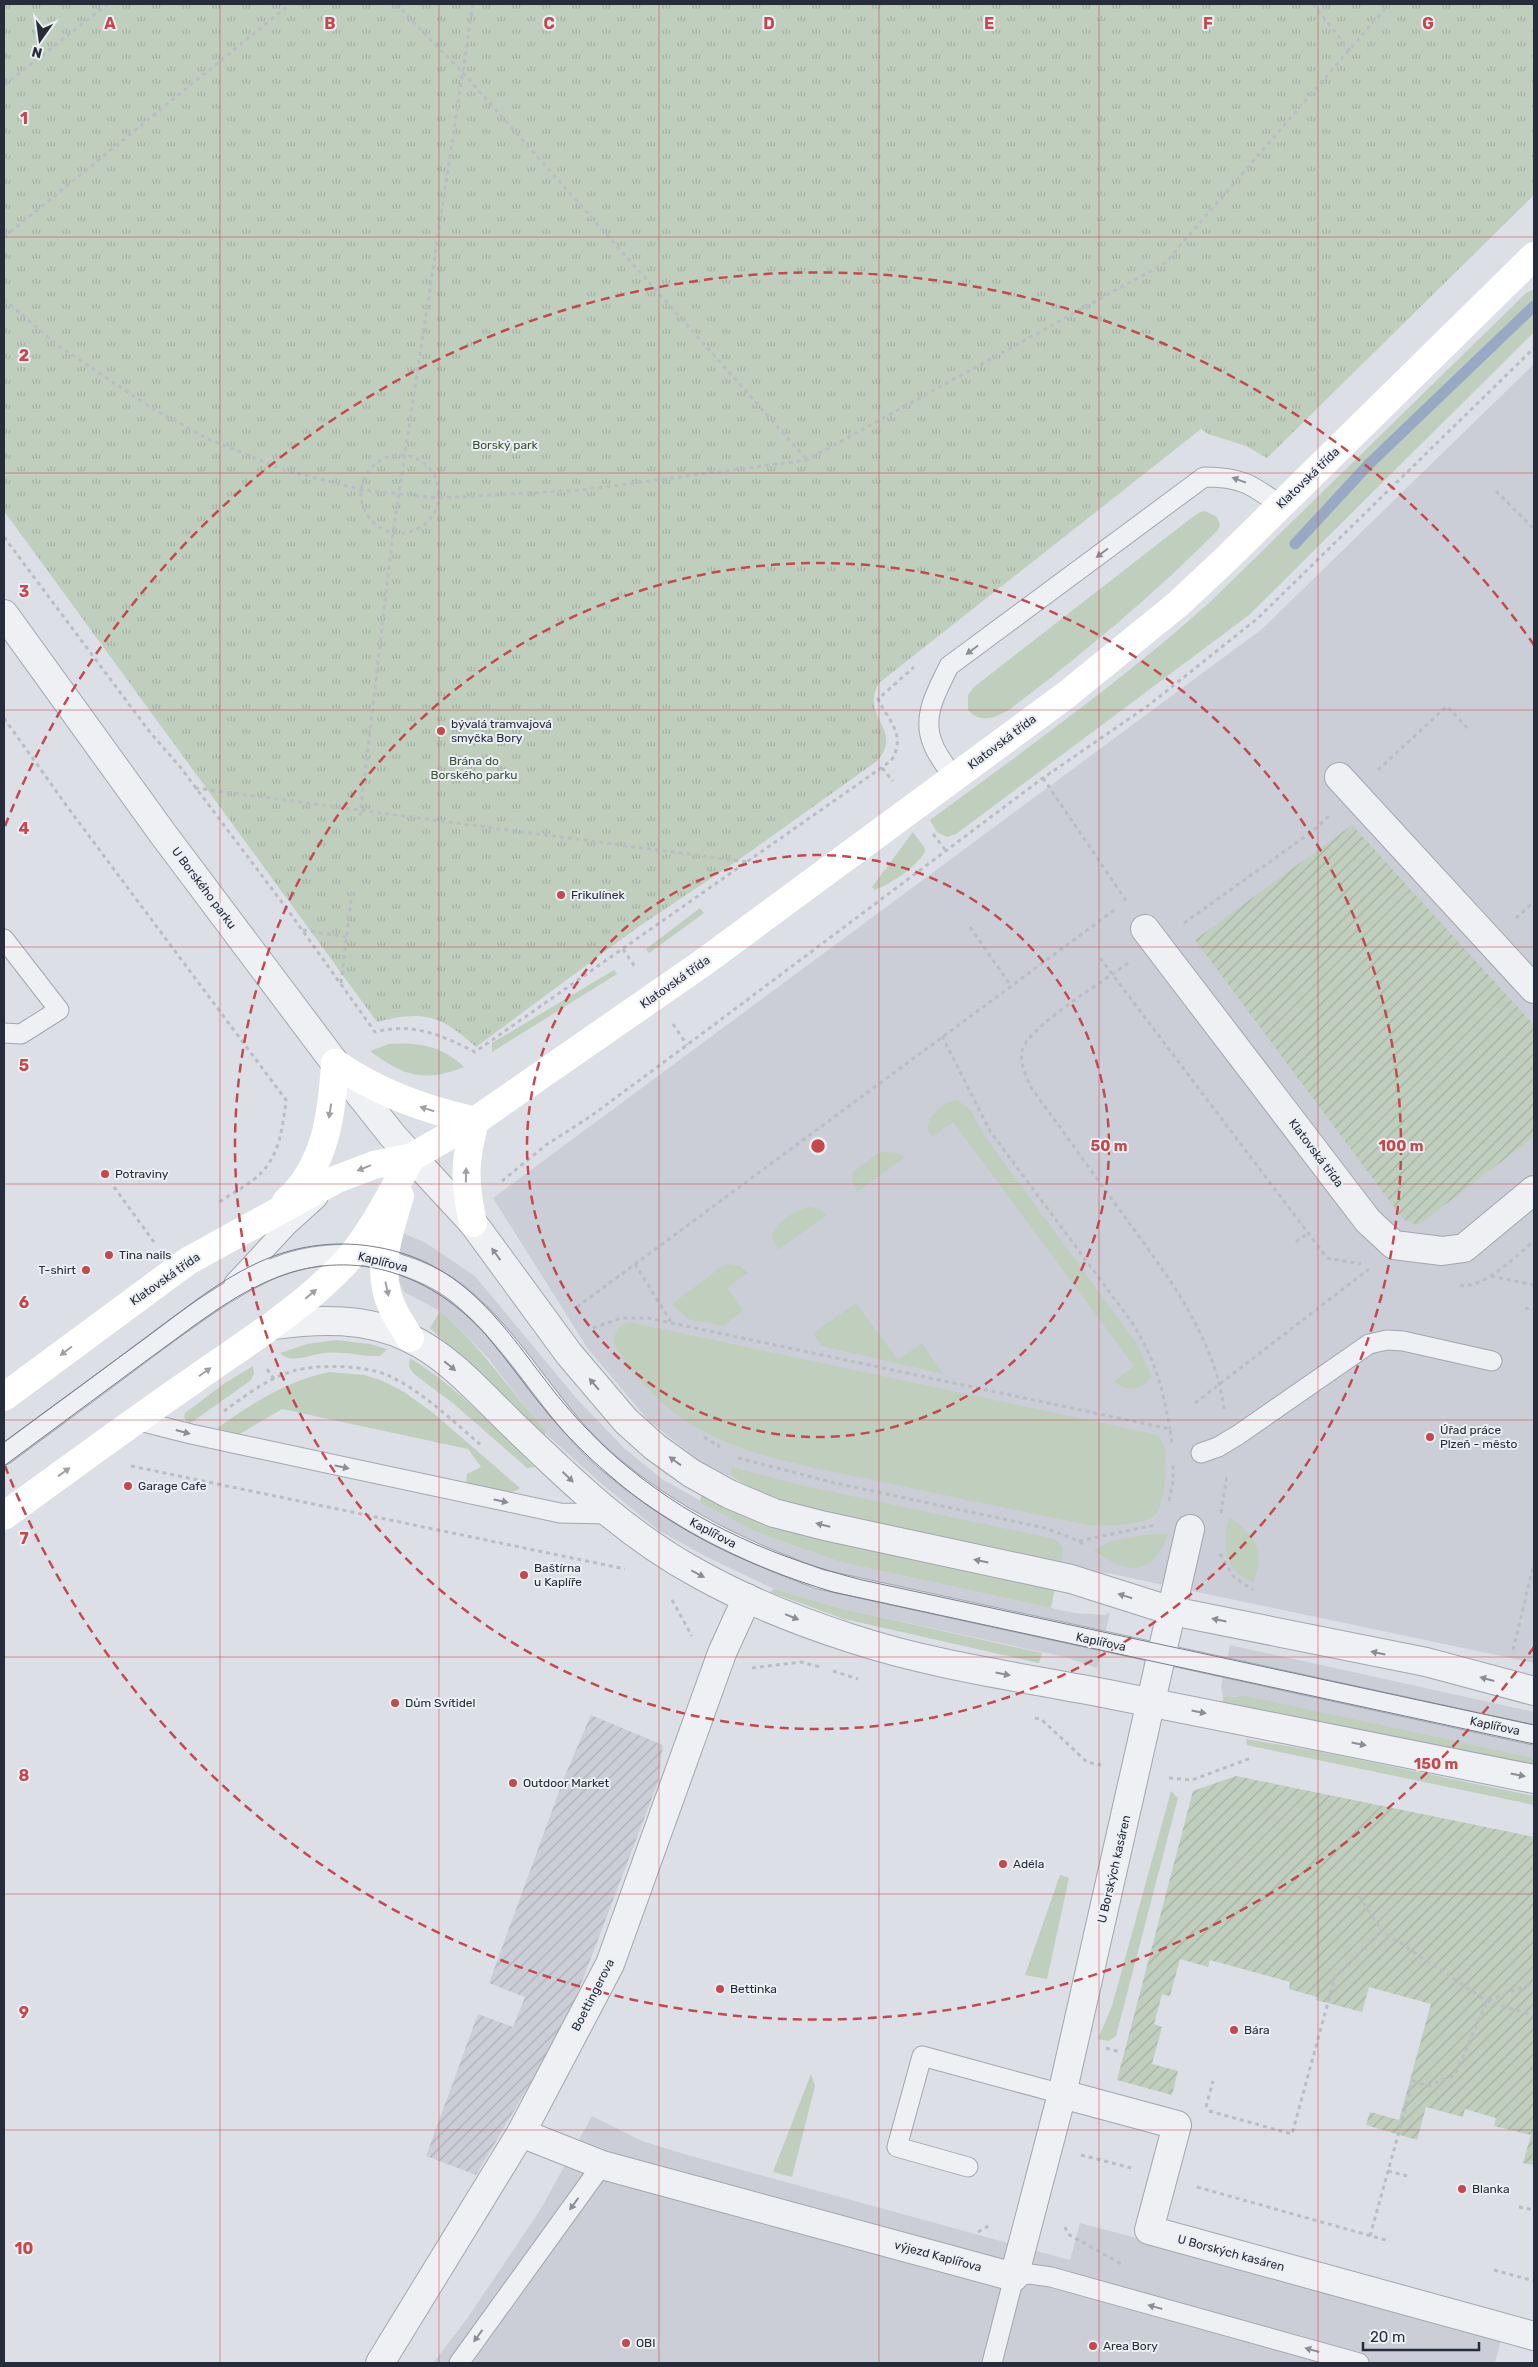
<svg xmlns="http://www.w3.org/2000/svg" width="1538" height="2367" viewBox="0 0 1538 2367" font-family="Rubik,sans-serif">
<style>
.built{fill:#cbced6}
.industrial{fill:url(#industrial-furrows)}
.grass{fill:#c0cebe}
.park{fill:url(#park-tufts)}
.garden{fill:url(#garden-furrows)}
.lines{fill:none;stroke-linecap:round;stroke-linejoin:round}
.stream{stroke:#9aa9c3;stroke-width:11}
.service-casing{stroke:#a2a6ae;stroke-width:21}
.minor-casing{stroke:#a2a6ae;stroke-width:30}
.tertiary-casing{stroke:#a2a6ae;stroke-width:30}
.path{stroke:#bbbdc4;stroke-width:3;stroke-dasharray:4 4;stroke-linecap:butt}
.service{stroke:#eff0f4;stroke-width:19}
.minor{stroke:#eff0f4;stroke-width:28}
.tertiary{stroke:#eff0f4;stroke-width:28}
.secondary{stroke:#fff;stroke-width:28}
.tram{stroke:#777d8d;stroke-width:1}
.oneway{fill:#8b8e97}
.oneway2{fill:#9ea0a6}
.grid{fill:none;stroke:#c2494e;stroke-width:1;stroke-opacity:0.55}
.ring{fill:none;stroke:#c2494e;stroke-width:2.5;stroke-dasharray:9 6}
.poi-dot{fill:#c2494e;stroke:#ebeef3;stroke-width:2}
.labels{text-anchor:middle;stroke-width:4;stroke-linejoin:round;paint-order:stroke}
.park-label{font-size:12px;fill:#385536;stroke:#ebeef3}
.street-label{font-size:12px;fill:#272c3a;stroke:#ebeef3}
.poi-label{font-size:12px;fill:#272c3a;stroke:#ebeef3;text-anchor:start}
.grid-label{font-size:16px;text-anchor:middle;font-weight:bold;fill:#c2494e;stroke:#ebeef3;stroke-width:4;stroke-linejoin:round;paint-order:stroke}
.centre{fill:#c2494e;stroke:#ebeef3;stroke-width:2.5}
.ring-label{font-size:15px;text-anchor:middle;font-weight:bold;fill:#c2494e;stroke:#ebeef3;stroke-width:4;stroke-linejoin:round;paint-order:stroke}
</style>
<defs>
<pattern id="industrial-furrows" width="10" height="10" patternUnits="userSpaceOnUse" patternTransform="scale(1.25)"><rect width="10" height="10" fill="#cbced6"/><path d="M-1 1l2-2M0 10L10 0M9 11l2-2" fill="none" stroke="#aeb1b8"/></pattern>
<pattern id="park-tufts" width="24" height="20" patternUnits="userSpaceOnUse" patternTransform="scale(1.25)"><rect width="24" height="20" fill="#c0cebe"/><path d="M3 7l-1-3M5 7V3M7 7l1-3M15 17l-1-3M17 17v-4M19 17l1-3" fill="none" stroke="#a5b1a4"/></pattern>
<pattern id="garden-furrows" width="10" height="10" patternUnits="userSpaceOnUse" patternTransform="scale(1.25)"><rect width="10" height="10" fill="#c0cebe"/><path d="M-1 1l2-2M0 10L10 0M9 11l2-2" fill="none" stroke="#a5b1a4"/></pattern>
</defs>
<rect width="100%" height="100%" fill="#dcdfe5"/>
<!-- built -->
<g class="built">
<path d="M1534,364V1663L1112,1574L1083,1570L761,1492L700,1461L649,1421L588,1349L493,1198L1262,629Z"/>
<path d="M403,1233L426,1243L475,1276L576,1398L624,1448L662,1479L756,1532L840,1562L1074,1613L1105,1615L1110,1612L1097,1668L1065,1657L839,1608L774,1589L705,1556L658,1530L603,1485L546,1434L488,1358L457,1326L440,1311L404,1292L399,1281L398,1259Z"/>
<path d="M1230,1645L1534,1712V1758L1235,1696L1223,1699L1221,1686Z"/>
<path d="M592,2116L642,2141L691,2156L1070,2260L1080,2223L1502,2336L1495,2363H433L466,2320L539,2212Z"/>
</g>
<!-- industrial -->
<path class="industrial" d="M591,1715L663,1745L658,1782L567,2021L476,2175L426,2156L478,2014L513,2027L525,1997L489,1983L564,1778Z"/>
<!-- grass -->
<g class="grass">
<path d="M1534,289V332L1249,615L956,834L947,837L937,832L930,820C1025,750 1120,682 1209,603L1526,293Z"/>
<path d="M1205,511L1217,517L1220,525L1218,530C1153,596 1082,654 1009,710C994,718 981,724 968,710V695L974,687L1190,519L1200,512Z"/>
<path d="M913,832L924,847L925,852C915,868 892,883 875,890L872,887Z"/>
<path d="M700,908L704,913L649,953L646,949Z"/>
<path d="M614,970L617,974L492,1052V1043Z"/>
<path d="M389,1044C419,1042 442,1046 464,1067C423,1083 404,1076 370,1051Z"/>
<path d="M957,1100L970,1109L984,1135L1137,1344L1152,1376C1143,1390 1126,1393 1114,1381L1134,1366L953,1122L932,1137L927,1128C930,1113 942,1103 957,1100Z"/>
<path d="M883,1152L899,1153L904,1158L857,1192L852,1181L853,1172L877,1154Z"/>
<path d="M809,1207L820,1209L827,1215L778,1250L772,1238C774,1223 795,1210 809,1207Z"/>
<path d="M730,1264L740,1266L748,1273L727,1288L743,1310L724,1326L688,1319L672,1304L724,1265Z"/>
<path d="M856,1303L898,1360L922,1343L943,1374L822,1346L813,1333Z"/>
<path d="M440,1311C481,1346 509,1390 545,1430V1437L430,1328Z"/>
<path d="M630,1322L1158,1435C1161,1440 1164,1444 1165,1449C1167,1462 1165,1510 1153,1517C1138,1526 1105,1526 1088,1525C1016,1510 944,1495 873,1480C809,1466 741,1457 686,1421C657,1402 632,1373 614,1344C614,1332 618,1324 630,1322Z"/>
<path d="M336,1340L370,1344L387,1349L380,1356C362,1357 345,1351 325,1353C310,1354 292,1365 280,1353L307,1344Z"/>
<path d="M410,1358C457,1387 495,1428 534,1467L527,1468L454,1404L414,1374L409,1367Z"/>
<path d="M253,1366L254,1374L250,1381L189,1424L184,1417L185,1413L225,1383Z"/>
<path d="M329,1372L365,1375L383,1381L404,1392L432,1412L520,1488C508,1499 483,1487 469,1484L466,1481L467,1474L481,1467L468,1449L282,1409L238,1435L217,1428C254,1403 283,1382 329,1372Z"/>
<path d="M732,1467L799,1485L1055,1539L1063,1547L1061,1564C1011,1554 749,1508 731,1473Z"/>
<path d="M701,1495L752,1519L791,1531L1055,1588L1051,1608L840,1562L756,1532L700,1502Z"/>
<path d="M1229,1517C1239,1521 1258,1542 1259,1553C1260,1562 1256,1573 1254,1582C1223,1572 1222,1544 1229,1517Z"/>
<path d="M1150,1534H1168C1153,1577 1126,1575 1094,1550L1110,1541Z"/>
<path d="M774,1589L839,1608L1042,1653L1039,1663L844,1619L770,1592Z"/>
<path d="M1245,1696L1534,1758V1771L1237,1708L1222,1701L1225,1697Z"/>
<path d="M1246,1739L1317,1751L1534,1796V1805L1256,1747L1247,1745Z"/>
<path d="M1171,1791L1178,1798L1116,2036L1109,2041L1098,2039L1112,2006Z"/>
<path d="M1060,1875L1069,1878L1047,1979L1025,1975Z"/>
<path d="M811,2074L815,2086L792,2177L773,2172Z"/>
</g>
<!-- park -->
<path class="park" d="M4,4H1534V195L1267,458L1246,446L1208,434L1201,429L879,683C859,718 905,729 877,761L737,861L638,927L476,1047C441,1015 423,1010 377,1022L4,511Z"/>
<!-- garden -->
<g class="garden">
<path d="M1352,825L1534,1025V1137L1418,1225L1403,1219L1195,940Z"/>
<path d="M1236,1776L1534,1837V2165L1523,2163L1531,2135L1494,2126L1496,2118L1465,2109L1463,2117L1426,2107L1417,2140L1366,2125L1370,2112L1399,2120L1431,2004L1369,1987L1362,2012L1316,2000L1317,1997L1289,1989L1290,1982L1210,1960L1208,1967L1180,1959L1170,1996L1162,1994L1154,2024L1162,2027L1152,2064L1178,2071L1172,2095L1117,2080L1193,1791Z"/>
</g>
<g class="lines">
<!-- stream -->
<path class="stream" d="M1295,544L1369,464L1534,306"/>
<!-- service casing -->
<g class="service-casing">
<g id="service">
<path d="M954,778C947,767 937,756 933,744C921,716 937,691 949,666L1204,477C1241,477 1251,484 1280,505"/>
<path d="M4,939L59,1010L21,1034L4,1033"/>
<path d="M234,1283L287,1226L318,1198"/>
<path d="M136,1420L191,1434L560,1513L609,1514"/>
<path d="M1201,1453L1218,1447L1238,1435L1369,1344L1387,1340L1403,1341L1492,1361"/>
<path d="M4,1455C51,1420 98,1386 144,1351C186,1320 226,1289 274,1268C307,1254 347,1251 382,1259C409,1266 436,1276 458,1294C518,1342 552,1416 611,1465C674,1518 742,1550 819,1579L1534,1735"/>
<path d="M968,2167L897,2147L922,2056L1062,2094"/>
<path d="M459,2363L602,2165"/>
<path d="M992,2363L1014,2277L1030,2274L1051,2277L1359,2363"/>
</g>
</g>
<!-- minor casing -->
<g class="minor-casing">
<g id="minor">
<path d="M4,614L163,834L335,1063L392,1135L412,1157"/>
<path d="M1339,777L1534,989"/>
<path d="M1145,929L1368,1221L1394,1245L1442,1251L1464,1248L1534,1190"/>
<path d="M1062,2094L1177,2125L1149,2230L1534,2336"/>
<path d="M521,2133L602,2165L1014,2277L1062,2094L1190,1529"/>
<path d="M380,2363L521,2133L610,1964L722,1653L747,1598"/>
</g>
</g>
<!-- tertiary casing -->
<g class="tertiary-casing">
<g id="tertiary">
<path d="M412,1157L473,1223L569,1354L626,1421L655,1447L691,1473L729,1494L774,1513L825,1526L1071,1579L1172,1611L1426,1662L1534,1691"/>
<path d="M274,1325C319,1319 366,1317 409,1338C448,1356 479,1392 510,1422C568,1478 625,1534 697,1573C745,1600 797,1621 850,1638C934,1666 1027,1678 1113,1695C1254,1723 1394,1751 1534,1779"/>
</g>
</g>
<!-- path -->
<g class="path">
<path d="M396,4L463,73L807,460"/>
<path d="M1313,4L1350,51"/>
<path d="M4,85L108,4"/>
<path d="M4,237L290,4"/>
<path d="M4,299L57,345L152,408L206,438L285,470L362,490L439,498L582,490L807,460L1165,263L1389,4"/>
<circle cx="400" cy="494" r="39"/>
<path d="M1496,491L1534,529"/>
<path d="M4,537L149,731L181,768L290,913L375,1032C412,1022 442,1035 475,1052L891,761C907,735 889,722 878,699L914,667"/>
<path d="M4,718L66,805L286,1100C283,1125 280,1153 262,1172C251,1184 232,1193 218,1203"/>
<path d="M882,768L893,781"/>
<path d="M1378,770L1447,706L1469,730"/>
<path d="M1043,778L1127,902"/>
<path d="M195,788L747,862"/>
<path d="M360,816L393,533L473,4"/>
<path d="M933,834L946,851"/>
<path d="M1516,918L1534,902"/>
<path d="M1184,923L1313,831L1330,815"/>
<path d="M970,927L1011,986"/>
<path d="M303,930L347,937"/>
<path d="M623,949L635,967"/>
<path d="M1100,958L1327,1258L1361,1264"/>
<path d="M1128,963C1104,981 1036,1022 1024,1046C1017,1058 1026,1075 1030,1086C1060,1127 1089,1168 1119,1209C1163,1270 1214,1333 1224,1409"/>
<path d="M341,983L352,891"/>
<path d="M673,1024L687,1045"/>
<path d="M942,1036L990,1131L1131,1321C1155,1359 1162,1385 1170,1429"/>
<path d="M502,1181L546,1145L591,1116L687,1045L1043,778L1149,705L1258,618L1534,348"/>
<path d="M114,1187L154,1242"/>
<path d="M1296,1242L1308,1233"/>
<path d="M635,1264L671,1322"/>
<path d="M1491,1276L1534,1285"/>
<path d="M1460,1285C1483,1290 1517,1255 1534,1241"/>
<path d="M577,1307L1117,908"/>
<path d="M1525,1308L1534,1310"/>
<path d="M593,1328L622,1318H648L1170,1429L1172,1444"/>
<path d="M267,1369L274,1379"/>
<path d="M1195,1403L1369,1269"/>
<path d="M224,1411C245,1396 268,1378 293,1371C317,1364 364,1365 387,1375C420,1389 454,1422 482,1446"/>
<path d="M704,1437L720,1447"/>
<path d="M738,1458L835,1483L1045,1528L1079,1541L1085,1546"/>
<path d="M131,1466L625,1569"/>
<path d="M1169,1501L1173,1481V1465"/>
<path d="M1221,1513L1227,1475"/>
<path d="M1079,1541L1155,1525"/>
<path d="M1220,1554L1233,1576L1253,1590"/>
<path d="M672,1600L692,1636"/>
<path d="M1513,1650L1534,1563"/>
<path d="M752,1668L801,1662L820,1667"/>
<path d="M833,1671L858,1679"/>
<path d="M1035,1718L1041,1719L1087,1762L1101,1765"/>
<path d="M1169,1778L1192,1780L1251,1758"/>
<path d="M1359,1896L1382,1931"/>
<path d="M1106,2048L1120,2052"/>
<path d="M1206,2107L1213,2081"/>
<path d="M1209,2111L1292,2134L1335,1977L1382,1931L1487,2001L1534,2016"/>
<path d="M1081,2155L1131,2168"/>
<path d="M1388,2171L1407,2176"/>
<path d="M1197,2187L1389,2241"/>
<path d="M1519,2207L1534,2210"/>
<path d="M1065,2227L1068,2234L1123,2265"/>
<path d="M978,2232L992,2224"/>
<path d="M1370,2236L1413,2081L1428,2086L1455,2075L1487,2001L1534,1983"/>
<path d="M1494,2270L1534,2281"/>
</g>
<!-- service -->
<use href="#service" class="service"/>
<!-- minor -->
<use href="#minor" class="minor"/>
<!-- tertiary -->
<use href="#tertiary" class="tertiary"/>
<!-- secondary -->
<g class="secondary">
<path d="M335,1063C378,1093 424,1109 475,1121"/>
<path d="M400,1196C389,1232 375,1270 392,1307C397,1318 404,1328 410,1338"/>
<path d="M286,1202C326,1166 332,1114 335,1063"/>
<path d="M473,1223C464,1182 464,1162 475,1121"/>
<path d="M4,1397L188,1261L337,1179L374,1165L412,1157L475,1121L508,1098L704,962L1066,695L1178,604L1225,560L1534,256"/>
<path d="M4,1516C67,1470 131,1423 195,1379C246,1343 300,1310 343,1265C371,1236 391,1192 412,1157"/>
</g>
<!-- tram -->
<g class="tram">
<path d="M4,1442C53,1406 102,1370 151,1334C190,1305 228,1273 274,1256C306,1244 342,1241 376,1247C466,1262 504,1328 556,1394C578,1421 602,1446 629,1468C698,1525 777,1558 862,1580L1534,1725"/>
<path d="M4,1466C54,1429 104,1392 154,1355C193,1327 233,1294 278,1277C357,1247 433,1275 487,1336C509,1362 528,1390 550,1416C567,1436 587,1456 607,1473C672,1531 750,1567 833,1592L1534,1744"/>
</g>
</g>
<!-- one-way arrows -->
<defs><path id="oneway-solid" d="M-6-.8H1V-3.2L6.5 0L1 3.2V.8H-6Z" transform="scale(1.25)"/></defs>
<g class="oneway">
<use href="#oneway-solid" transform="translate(1239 480) rotate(-160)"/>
<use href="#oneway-solid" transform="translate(1102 553) rotate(143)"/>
<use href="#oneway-solid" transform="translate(972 650) rotate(143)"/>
<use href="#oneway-solid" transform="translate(496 1254) rotate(-126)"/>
<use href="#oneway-solid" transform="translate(450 1366) rotate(40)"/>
<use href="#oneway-solid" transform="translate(594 1384) rotate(-130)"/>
<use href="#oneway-solid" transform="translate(183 1432) rotate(15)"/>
<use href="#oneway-solid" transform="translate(675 1461) rotate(-144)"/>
<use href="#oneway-solid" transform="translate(342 1467) rotate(12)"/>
<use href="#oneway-solid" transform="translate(568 1477) rotate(44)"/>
<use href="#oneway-solid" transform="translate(501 1501) rotate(12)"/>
<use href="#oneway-solid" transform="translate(823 1525) rotate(-166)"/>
<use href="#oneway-solid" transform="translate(981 1561) rotate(-168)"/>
<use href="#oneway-solid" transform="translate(698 1574) rotate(28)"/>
<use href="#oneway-solid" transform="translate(1125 1596) rotate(-163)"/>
<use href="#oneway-solid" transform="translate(792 1617) rotate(22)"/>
<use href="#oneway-solid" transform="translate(1219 1620) rotate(-168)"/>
<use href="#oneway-solid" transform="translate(1378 1653) rotate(-168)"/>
<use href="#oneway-solid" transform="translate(1003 1674) rotate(11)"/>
<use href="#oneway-solid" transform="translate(1487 1679) rotate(-165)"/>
<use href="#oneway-solid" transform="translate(1199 1712) rotate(11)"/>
<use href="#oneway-solid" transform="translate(1359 1744) rotate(11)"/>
<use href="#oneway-solid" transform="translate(1518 1775) rotate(11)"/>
<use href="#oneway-solid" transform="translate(574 2204) rotate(126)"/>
<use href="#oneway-solid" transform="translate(1155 2307) rotate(-164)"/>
<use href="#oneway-solid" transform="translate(478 2336) rotate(126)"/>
<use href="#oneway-solid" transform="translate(1312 2350) rotate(-164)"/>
</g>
<g class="oneway2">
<use href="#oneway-solid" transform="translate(427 1109) rotate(-163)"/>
<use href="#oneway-solid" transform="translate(330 1111) rotate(99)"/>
<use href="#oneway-solid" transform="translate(364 1168) rotate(158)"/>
<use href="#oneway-solid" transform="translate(466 1175) rotate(-89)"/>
<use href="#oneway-solid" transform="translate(387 1289) rotate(78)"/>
<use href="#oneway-solid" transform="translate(311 1294) rotate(-40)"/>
<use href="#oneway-solid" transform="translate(66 1351) rotate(143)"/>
<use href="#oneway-solid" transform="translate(205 1372) rotate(-35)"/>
<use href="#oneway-solid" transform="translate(64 1472) rotate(-36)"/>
</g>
<!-- grid -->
<path class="grid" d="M220,4V2363M439,4V2363M659,4V2363M879,4V2363M1099,4V2363M1318,4V2363M4,237H1534M4,473H1534M4,710H1534M4,947H1534M4,1184H1534M4,1420H1534M4,1657H1534M4,1894H1534M4,2130H1534"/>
<!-- distance rings -->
<g class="ring">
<circle cx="818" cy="1146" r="291"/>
<circle cx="818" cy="1146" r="583"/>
<path d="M1534 1647A874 874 0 0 1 5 1466M5 826A874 874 0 0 1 1534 645"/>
</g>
<!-- markers -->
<g class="poi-dot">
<circle cx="441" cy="731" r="5"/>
<circle cx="561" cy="895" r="5"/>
<circle cx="105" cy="1174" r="5"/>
<circle cx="109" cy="1255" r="5"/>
<circle cx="86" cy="1270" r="5"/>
<circle cx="1430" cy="1437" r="5"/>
<circle cx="128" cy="1486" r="5"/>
<circle cx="524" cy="1575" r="5"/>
<circle cx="395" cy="1703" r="5"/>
<circle cx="513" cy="1783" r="5"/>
<circle cx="1003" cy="1864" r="5"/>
<circle cx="720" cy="1989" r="5"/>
<circle cx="1234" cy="2030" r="5"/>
<circle cx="1462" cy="2189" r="5"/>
<circle cx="626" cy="2343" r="5"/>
<circle cx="1093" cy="2346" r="5"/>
</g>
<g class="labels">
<!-- park labels -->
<g class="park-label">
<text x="505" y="449">Borský park</text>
<text x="474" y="765">Brána do<tspan x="474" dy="14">Borského parku</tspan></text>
</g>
<!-- street labels -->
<g class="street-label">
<text transform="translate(1308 478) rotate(-44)" y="4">Klatovská třída</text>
<text transform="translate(1002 742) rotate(-37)" y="4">Klatovská třída</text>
<text transform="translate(204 888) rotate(53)" y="4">U Borského parku</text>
<text transform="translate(675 982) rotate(-35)" y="4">Klatovská třída</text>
<text transform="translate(1316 1153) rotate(53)" y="4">Klatovská třída</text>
<text transform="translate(383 1262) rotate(14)" y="4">Kaplířova</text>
<text transform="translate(165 1279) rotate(-35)" y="4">Klatovská třída</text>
<text transform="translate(713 1533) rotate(28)" y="4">Kaplířova</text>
<text transform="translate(1101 1642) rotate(12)" y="4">Kaplířova</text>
<text transform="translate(1495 1726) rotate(12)" y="4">Kaplířova</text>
<text transform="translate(1114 1869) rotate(-77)" y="4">U Borských kasáren</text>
<text transform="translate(593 1995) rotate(-63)" y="4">Boettingerova</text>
<text transform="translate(1231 2253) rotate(15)" y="4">U Borských kasáren</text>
<text transform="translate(938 2256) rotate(15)" y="4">výjezd Kaplířova</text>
</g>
<!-- poi labels -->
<g class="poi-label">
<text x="451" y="728">bývalá tramvajová<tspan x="451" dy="14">smyčka Bory</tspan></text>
<text x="571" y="899">Frikulínek</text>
<text x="115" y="1178">Potraviny</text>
<text x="119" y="1259">Tina nails</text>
<text x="76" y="1274" text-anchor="end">T-shirt</text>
<text x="1440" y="1434">Úřad práce<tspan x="1440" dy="14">Plzeň - město</tspan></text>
<text x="138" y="1490">Garage Cafe</text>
<text x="534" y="1572">Baštírna<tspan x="534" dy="14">u Kaplíře</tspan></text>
<text x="405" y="1707">Dům Svítidel</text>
<text x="523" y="1787">Outdoor Market</text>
<text x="1013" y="1868">Adéla</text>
<text x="730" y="1993">Bettinka</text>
<text x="1244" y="2034">Bára</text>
<text x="1472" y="2193">Blanka</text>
<text x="636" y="2347">OBI</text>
<text x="1103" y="2350">Area Bory</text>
</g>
</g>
<g class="grid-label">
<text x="110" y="29">A</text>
<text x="330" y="29">B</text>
<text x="549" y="29">C</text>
<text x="769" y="29">D</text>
<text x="989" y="29">E</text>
<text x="1208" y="29">F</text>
<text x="1428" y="29">G</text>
<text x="24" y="124">1</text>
<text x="24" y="361">2</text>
<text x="24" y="597">3</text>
<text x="24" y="834">4</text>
<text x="24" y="1071">5</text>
<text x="24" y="1308">6</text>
<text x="24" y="1544">7</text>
<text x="24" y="1781">8</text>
<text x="24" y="2018">9</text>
<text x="24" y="2254">10</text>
</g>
<circle cx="818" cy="1146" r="8" class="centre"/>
<g class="ring-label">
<text x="1109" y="1151">50 m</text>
<text x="1401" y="1151">100 m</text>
<text x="1436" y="1769">150 m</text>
</g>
<!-- border -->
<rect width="1538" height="2367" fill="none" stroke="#272c3a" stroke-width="10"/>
<!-- north arrow -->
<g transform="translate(40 40) rotate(194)" stroke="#ebeef3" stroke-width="4" paint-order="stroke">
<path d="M0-4L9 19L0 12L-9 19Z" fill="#272c3a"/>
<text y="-8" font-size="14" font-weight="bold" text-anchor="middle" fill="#272c3a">N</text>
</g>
<!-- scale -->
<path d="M1363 2342v8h116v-8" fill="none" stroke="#272c3a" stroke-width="2.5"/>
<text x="1370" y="2342" font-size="15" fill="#272c3a" stroke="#ebeef3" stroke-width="4" paint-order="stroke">20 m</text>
</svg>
